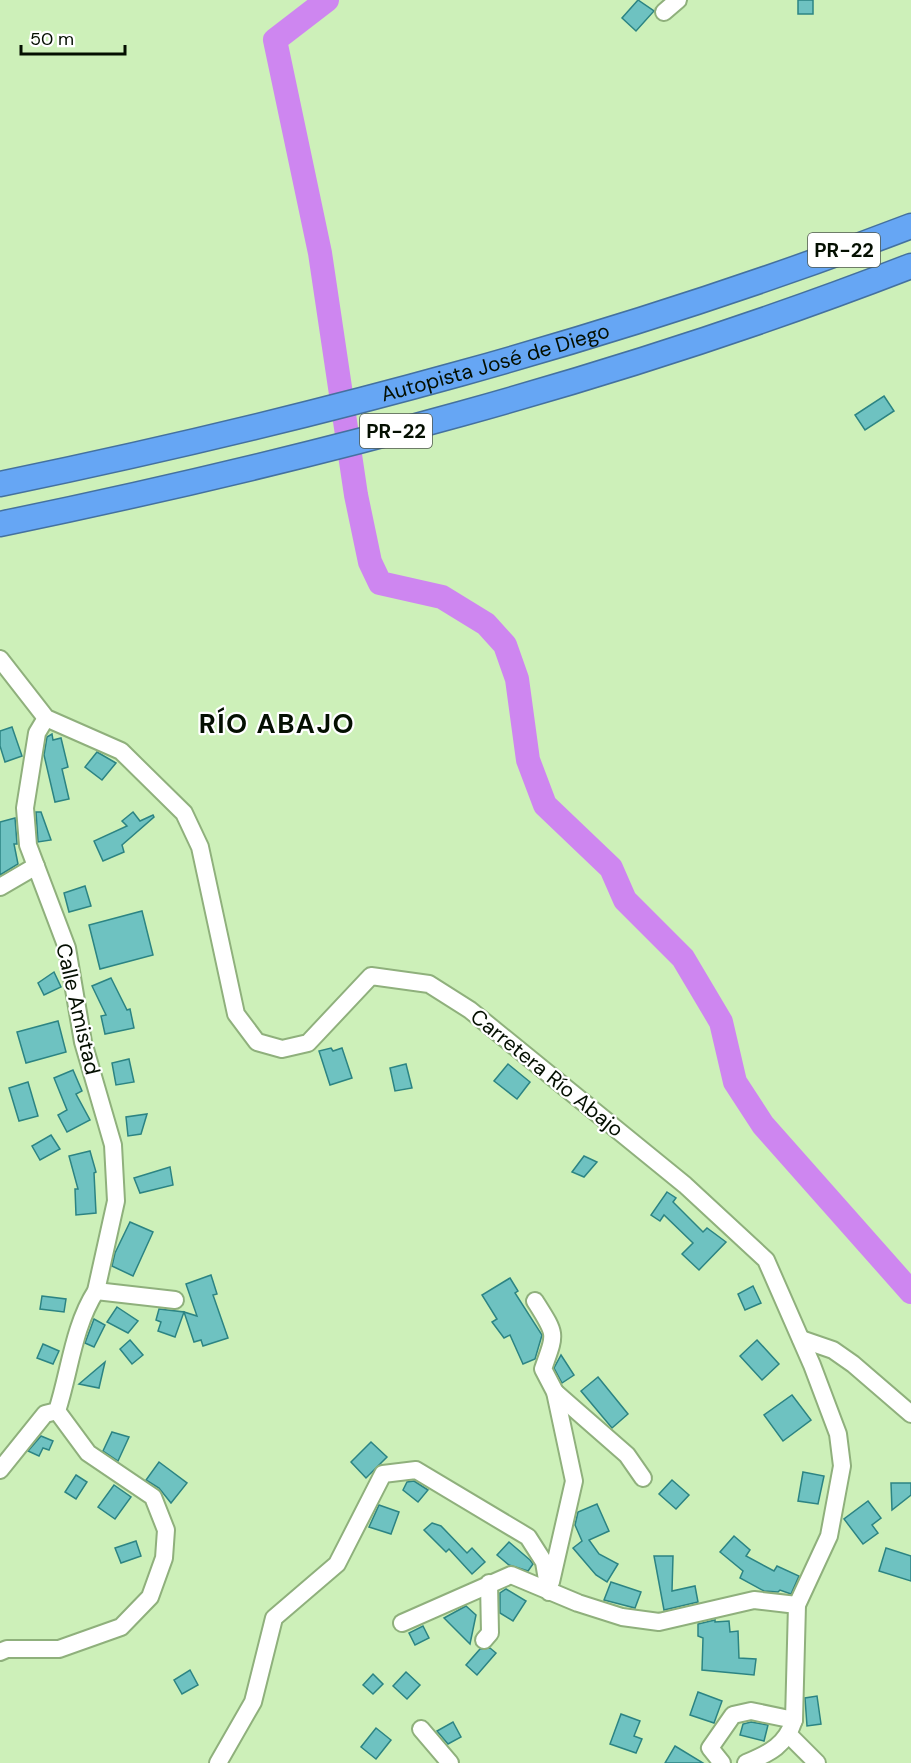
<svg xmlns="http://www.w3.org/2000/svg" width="911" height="1763" viewBox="0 0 911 1763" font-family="'DM Sans',sans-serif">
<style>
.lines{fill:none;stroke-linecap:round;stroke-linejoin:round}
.river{stroke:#ce86f0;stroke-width:24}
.building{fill:#6ec2c1;stroke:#2c8483;stroke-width:1.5}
.minor-casing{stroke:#8fb07c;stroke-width:20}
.highway-casing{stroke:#44719f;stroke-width:27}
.minor{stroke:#fff;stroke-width:16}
.highway{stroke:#66a6f4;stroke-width:24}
.labels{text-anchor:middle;stroke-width:4.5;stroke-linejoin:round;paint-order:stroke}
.shield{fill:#fff;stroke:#4f574d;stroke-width:1.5}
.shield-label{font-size:20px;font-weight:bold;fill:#040f01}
.street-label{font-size:21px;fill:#040f01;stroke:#fff}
.district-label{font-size:27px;font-weight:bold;letter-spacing:1.5px;fill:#040f01;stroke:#fff}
</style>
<rect width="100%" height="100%" fill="#cdf0b9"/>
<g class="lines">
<!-- river -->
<path class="river" d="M327,0L275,40L320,253L356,495L370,562L380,583L442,597L486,624L505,645L517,679L528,760L545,805L611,868L625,900L683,958L721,1022L735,1082L763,1125L911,1292"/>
</g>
<!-- building -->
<g class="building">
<path d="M638,0L654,11L636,31L622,18Z"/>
<rect x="798" y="0" width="15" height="14"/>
<path d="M884,396L894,411L865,430L855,415Z"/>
<path d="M12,727L22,756L5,762L0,746V731Z"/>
<path d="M52,734L53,740L61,738L68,767L62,769L69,799L55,802L44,755L47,737Z"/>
<path d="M97,752L116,763L102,780L85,767Z"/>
<path d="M36,812H41L51,840L38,842Z"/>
<path d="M133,812L140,821L153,815L154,817L122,845L124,852L103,861L94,841L127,826L122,821Z"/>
<path d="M15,818L17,844H14L18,864L0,875V822Z"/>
<path d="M85,886L91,906L69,912L64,893Z"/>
<path d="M142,911L153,955L100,969L89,925Z"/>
<path d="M54,972L61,987L44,995L38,983Z"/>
<path d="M111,978L127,1010L130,1009L134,1028L105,1034L101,1016L106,1015L92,986Z"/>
<path d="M58,1021L66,1052L26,1063L17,1032Z"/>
<path d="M331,1048L333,1051L342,1048L352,1078L330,1085L319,1051Z"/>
<path d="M129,1059L134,1082L116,1085L112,1063Z"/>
<path d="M406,1064L412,1088L395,1091L390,1068Z"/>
<path d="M508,1064L530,1082L517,1099L494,1081Z"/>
<path d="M73,1070L82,1091L76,1094L90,1120L67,1132L58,1115L67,1110L54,1078Z"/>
<path d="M28,1082L38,1116L19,1121L9,1088Z"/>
<path d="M147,1114L141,1134L128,1136L126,1117Z"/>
<path d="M51,1135L60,1149L40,1160L32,1146Z"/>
<path d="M90,1151L96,1172L94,1173L96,1213L76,1215L75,1189H78L69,1156Z"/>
<path d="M584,1156L597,1162L584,1177L572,1172Z"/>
<path d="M170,1167L173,1185L140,1193L134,1178Z"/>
<path d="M667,1192L676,1198L673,1202L703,1232L707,1228L726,1242L699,1270L682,1254L693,1243L664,1215L660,1221L651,1215Z"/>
<path d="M130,1222L153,1232L133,1276L112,1266L115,1253Z"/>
<path d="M211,1275L217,1294L213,1295L228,1338L203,1346L201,1340L194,1342L184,1312L197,1316L186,1284Z"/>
<path d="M510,1278L518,1291L515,1293L542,1335L535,1359L523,1364L510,1335L504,1338L492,1322L497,1319L482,1295Z"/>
<path d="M753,1286L761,1303L745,1310L738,1294Z"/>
<path d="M42,1296L66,1299L64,1312L40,1309Z"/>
<path d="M117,1307L138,1321L128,1333L107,1322Z"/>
<path d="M159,1309L184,1312L175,1337L158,1331L161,1322L156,1320Z"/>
<path d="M94,1319L105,1325L94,1347L85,1343Z"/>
<path d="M130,1340L143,1355L132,1364L120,1349Z"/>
<path d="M757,1340L779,1364L762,1380L740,1356Z"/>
<path d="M43,1344L59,1351L53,1364L37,1358Z"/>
<path d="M561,1355L574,1375L562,1383L554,1368Z"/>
<path d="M105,1362L99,1388L79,1384Z"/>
<path d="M598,1377L628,1414L612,1428L581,1391Z"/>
<path d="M792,1395L811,1420L783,1441L764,1415Z"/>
<path d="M112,1432L129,1437L118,1461L103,1451Z"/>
<path d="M41,1436L53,1441L49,1450L43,1448L39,1456L28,1451Z"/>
<path d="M371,1442L387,1457L366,1478L351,1462Z"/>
<path d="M159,1462L187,1483L171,1503L159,1488L146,1480Z"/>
<path d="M803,1472L824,1476L818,1504L798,1501Z"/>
<path d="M76,1475L87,1482L76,1499L65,1492Z"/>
<path d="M672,1480L689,1495L676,1509L659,1494Z"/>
<path d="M414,1481L428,1490L418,1502L403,1490L407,1482Z"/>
<path d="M891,1483H911V1495L892,1510Z"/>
<path d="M114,1485L131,1497L115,1519L98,1507Z"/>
<path d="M868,1501L881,1518L872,1525L878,1533L863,1544L844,1519Z"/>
<path d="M597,1504L609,1531L589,1540L599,1554L618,1564L607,1582L596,1575L573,1548L582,1541L575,1525L578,1512Z"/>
<path d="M379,1505L399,1512L391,1534L369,1527Z"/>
<path d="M432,1523L441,1526L467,1553L472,1548L485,1562L472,1574L449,1549L446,1552L424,1530Z"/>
<path d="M734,1536L750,1550L746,1556L774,1571L777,1566L799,1576L791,1594L780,1590L778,1592L764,1591L740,1578L743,1571L720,1552Z"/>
<path d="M136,1541L141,1556L121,1563L115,1548Z"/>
<path d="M509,1542L530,1560L533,1564L528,1571L509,1565L497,1555Z"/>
<path d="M886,1548L911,1556V1581L879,1571Z"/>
<path d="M654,1556H673L672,1591L695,1586L698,1602L664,1610Z"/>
<path d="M611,1582L641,1592L635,1608L604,1600Z"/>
<path d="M506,1589L526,1601L513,1621L500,1613V1593Z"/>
<path d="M466,1606L476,1615L470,1644L444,1618Z"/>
<path d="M715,1620V1622L729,1621L730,1632L738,1631L739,1658L756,1659L754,1675L702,1670L703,1638L698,1636V1624Z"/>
<path d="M423,1626L429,1638L415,1645L409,1633Z"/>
<path d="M490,1648L496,1653L477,1675L466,1665L480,1649Z"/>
<path d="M190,1670L198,1685L182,1694L174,1680Z"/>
<path d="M406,1672L420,1685L407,1699L393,1686Z"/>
<path d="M373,1674L383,1684L373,1694L363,1685Z"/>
<path d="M698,1692L722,1701L714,1723L690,1715Z"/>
<path d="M817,1696L821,1724L807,1726L805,1698Z"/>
<path d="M621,1714L640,1721L634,1736L642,1739L636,1753L610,1744Z"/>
<path d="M453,1722L461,1737L448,1744L437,1731Z"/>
<path d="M751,1722L768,1725L764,1741L740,1735L743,1724Z"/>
<path d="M376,1728L391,1740L376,1759L361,1747Z"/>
<path d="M675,1746L703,1763H665Z"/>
</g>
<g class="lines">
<!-- minor casing -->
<g class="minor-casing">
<g id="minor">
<path d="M664,12L678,0"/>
<path d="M0,659L46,718L121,751L184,813L200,847L236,1014L257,1042L282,1049L308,1043L371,976L429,984L470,1010L685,1185L766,1260L812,1365L838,1434L842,1466L829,1536L797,1605L794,1720C786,1745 770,1753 746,1763"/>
<path d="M0,887L36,866"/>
<path d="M96,1291L175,1300"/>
<path d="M535,1301C557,1336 556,1332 543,1369L555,1392L574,1481L551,1582"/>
<path d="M801,1339L833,1350L853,1364L911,1414"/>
<path d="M555,1392L627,1455L643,1478"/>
<path d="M0,1470L45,1414L57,1411C70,1371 73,1327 96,1291L116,1201L113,1145L83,1042L67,948L28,845L25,808L37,733L46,718"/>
<path d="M402,1623L511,1575L578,1603L622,1617L659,1622L754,1600L797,1605"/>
<path d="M484,1640L490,1633L489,1583"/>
<path d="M0,1652L7,1649H59L121,1627L150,1597L164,1558L166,1530L153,1497L88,1453L57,1411"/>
<path d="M421,1729L450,1763"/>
<path d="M789,1735L817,1763"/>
<path d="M218,1763L253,1702L274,1618L337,1564L383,1474L416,1470L528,1537L544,1562L549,1592"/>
<path d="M722,1763L710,1748L733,1715L751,1711L794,1720"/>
</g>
</g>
<!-- highway casing -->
<g class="highway-casing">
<g id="highway">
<path id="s1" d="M0,484C309,420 616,339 911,226"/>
<path d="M0,524C309,460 617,380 911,266"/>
</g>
</g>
<!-- minor -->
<use href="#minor" class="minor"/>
<!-- highway -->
<use href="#highway" class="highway"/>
</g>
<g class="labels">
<!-- shield labels -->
<g class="shield">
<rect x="808" y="233" width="72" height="34" rx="4.5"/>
<rect x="360" y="414" width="72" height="34" rx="4.5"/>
</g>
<g class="shield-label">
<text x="844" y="257">PR-22</text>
<text x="396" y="438">PR-22</text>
</g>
<!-- street labels -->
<g class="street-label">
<text dy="7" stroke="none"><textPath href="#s1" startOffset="510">Autopista José de Diego</textPath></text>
<text transform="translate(78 1009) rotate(77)" y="7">Calle Amistad</text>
<text transform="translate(547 1073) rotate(39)" y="7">Carretera Río Abajo</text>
</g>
<!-- district labels -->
<g class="district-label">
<text x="277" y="733">RÍO ABAJO</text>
</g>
</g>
<!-- scale -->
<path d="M21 45v9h104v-9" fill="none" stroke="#040f01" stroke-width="3"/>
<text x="30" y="45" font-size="18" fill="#040f01" stroke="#ffffff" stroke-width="4.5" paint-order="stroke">50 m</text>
</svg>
